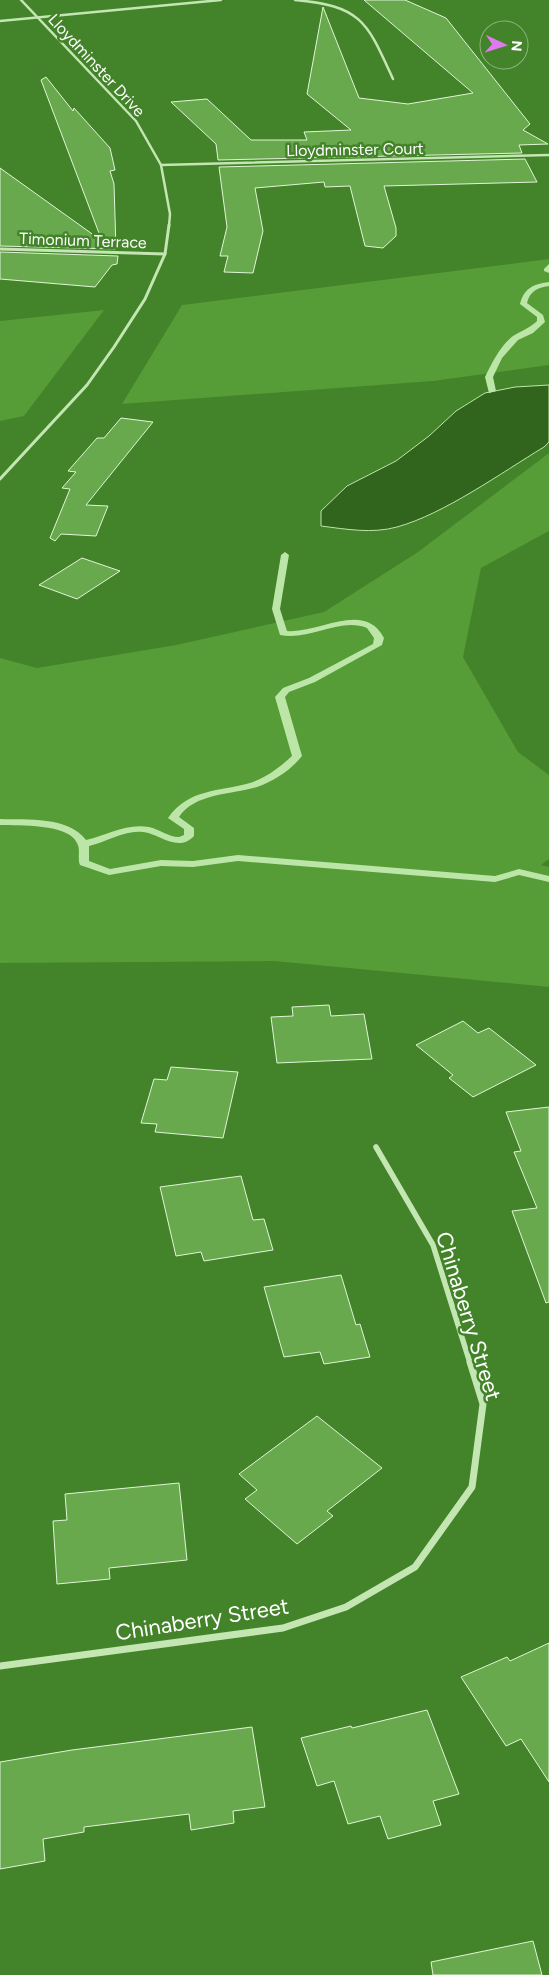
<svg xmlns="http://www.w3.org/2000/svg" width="549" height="1975" viewBox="0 0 549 1975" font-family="Figtree,sans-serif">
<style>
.green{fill:#569c37}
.water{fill:#31641d;stroke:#bce6a8}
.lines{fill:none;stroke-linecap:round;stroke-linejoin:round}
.stream{fill:#bce6a8;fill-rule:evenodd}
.building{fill:#69a94e;stroke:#e0f5d6}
.minor-far3{stroke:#c3e6b3;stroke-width:2.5}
.minor-far2{stroke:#c3e6b3;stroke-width:3}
.minor-far1{stroke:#c3e6b3;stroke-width:5.5}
.minor{stroke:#c3e6b3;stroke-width:7}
.labels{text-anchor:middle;stroke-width:5;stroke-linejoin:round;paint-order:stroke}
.far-street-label{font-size:16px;fill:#fff;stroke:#438329}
.near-street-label{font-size:22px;fill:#fff;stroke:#438329}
</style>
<rect width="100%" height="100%" fill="#438329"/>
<!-- green -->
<g class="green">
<path d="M549,259V365L433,381L122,404L182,305Z"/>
<path d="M104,310L24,416L0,421V321Z"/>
<path d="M549,453V531L481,568L463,657L518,752L549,775V859L541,865L549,867V987L274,961L0,963V658L37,668L176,645L324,612L418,552Z"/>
</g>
<!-- water -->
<path class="water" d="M549,385V442L544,447C501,473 444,514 397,527C372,534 345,529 321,526V511L347,486L396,461L429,436L456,411L485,393L515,387Z"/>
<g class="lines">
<!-- stream -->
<g class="stream">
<path d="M549,264V273L544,271V269Z"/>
<path d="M549,282V286C537,288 530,291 527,303L543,315L545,322L533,333L518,340L502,358L493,377L496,391L489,393L485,377C492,363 500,346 513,336C521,331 530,328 537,321V317L520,304C524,288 534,284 549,282Z"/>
<path d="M285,552L289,555L280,609L287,631C319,634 364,600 384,638L382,645L315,682L289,692L285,697L302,756C291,770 274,781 257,787C231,795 195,793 179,817L194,828V836C178,853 160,834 143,832C124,830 107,842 89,846V861L110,869L161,860L193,861L238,855L495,876L519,869L549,876V882L519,875L495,882L238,861L193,867L161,866L109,875L80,865C77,858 81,850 77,843C68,823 19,826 0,825V819C27,820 68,816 86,840C108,835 126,823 149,827C159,829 168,837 179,837L184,835V829L168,818C189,788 219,792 250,783C266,778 280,767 292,756L275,697L283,688L309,678L373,644L374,638L367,628C340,617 310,641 280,635L272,609L281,555Z"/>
</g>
</g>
<!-- building -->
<g class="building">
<path d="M364,0H405L446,18L530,124L523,130L548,144L519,145L522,153L218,160L216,144L171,102L207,99L251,140H307L304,132L351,130L307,94L323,7L359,98L408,104L473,93Z"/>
<path d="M46,77L73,111L74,108L110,148L115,170L110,171L114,184L116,249L0,246V168L102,241L41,80Z"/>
<path d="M525,159L537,182L384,186L396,228V236L383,248L365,246L350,186L325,187L324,182L255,188L263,231L253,273L224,272L228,256H220L227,227L219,167Z"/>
<path d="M0,252L118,256L117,264L112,265L95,287L0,279Z"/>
<path d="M121,418L153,422L86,505L108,506L96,536L61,534L55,541L50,538L70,489L62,488L76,472L68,471L97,438H104Z"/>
<path d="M82,558L120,571L77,599L39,585Z"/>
<path d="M329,1005L331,1016L364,1014L372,1059L277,1063L271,1017L293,1016L292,1007Z"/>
<path d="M463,1021L478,1033L489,1028L536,1065L473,1097L449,1078L453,1075L416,1045Z"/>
<path d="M171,1067L238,1072L223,1138L155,1132L157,1124L141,1123L154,1079L167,1080Z"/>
<path d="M549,1107V1302L546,1303L512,1211L537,1208L514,1152L521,1151L506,1112Z"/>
<path d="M241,1176L253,1220L264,1219L273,1250L204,1261L201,1252L176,1256L160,1187Z"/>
<path d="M341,1275L356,1325L360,1324L370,1357L324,1364L320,1352L284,1357L264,1287Z"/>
<path d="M317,1416L382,1468L327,1511L333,1516L297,1544L245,1499L257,1490L239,1474Z"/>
<path d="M179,1483L187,1560L109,1568L110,1579L57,1584L53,1521L67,1520L65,1494Z"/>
<path d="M549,1643V1782L521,1739L506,1746L461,1677L507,1657L510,1661Z"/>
<path d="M427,1710L459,1794L433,1801L441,1825L388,1839L380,1816L348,1824L334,1781L317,1786L301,1738L351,1726L352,1728Z"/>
<path d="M252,1727L265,1807L233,1811L234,1823L191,1830L189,1814L84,1827V1832L43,1839L45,1861L0,1869V1762L72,1750Z"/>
<path d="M533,1941L542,1975H433L431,1962Z"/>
</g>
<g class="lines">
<!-- minor-far3 -->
<g class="minor-far3">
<path d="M21,0L136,121L161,165L170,214L169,226"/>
<path d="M295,0C362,6 367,22 393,79"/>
<path d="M0,21L221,0"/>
<path d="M161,165L549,155"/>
</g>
<!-- minor-far2 -->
<g class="minor-far2">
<path d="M0,249L165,254"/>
<path d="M0,479L87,385L114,347L145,299L165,254L169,225"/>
</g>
<!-- minor-far1 -->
<path class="minor-far1" d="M376,1147L433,1245L470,1363"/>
<!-- minor -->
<path class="minor" d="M0,1666L283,1628L346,1607L415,1567L472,1487L483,1404L470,1362"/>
</g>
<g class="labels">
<!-- far-street labels -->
<g class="far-street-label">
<text transform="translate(97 65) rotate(47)" y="6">Lloydminster Drive</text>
<text transform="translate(355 149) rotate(-1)" y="6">Lloydminster Court</text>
<text transform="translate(83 240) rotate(2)" y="6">Timonium Terrace</text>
</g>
<!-- near-street labels -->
<g class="near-street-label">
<text transform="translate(469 1316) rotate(73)" y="8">Chinaberry Street</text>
<text transform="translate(202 1619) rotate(-9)" y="8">Chinaberry Street</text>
</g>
</g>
<!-- north arrow -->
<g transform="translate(504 45) rotate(94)"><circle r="24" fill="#438329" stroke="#8eb57f"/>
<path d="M0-4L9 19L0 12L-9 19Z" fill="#dd7aed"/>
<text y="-8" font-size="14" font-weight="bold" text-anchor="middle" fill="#ffffff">N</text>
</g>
</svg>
